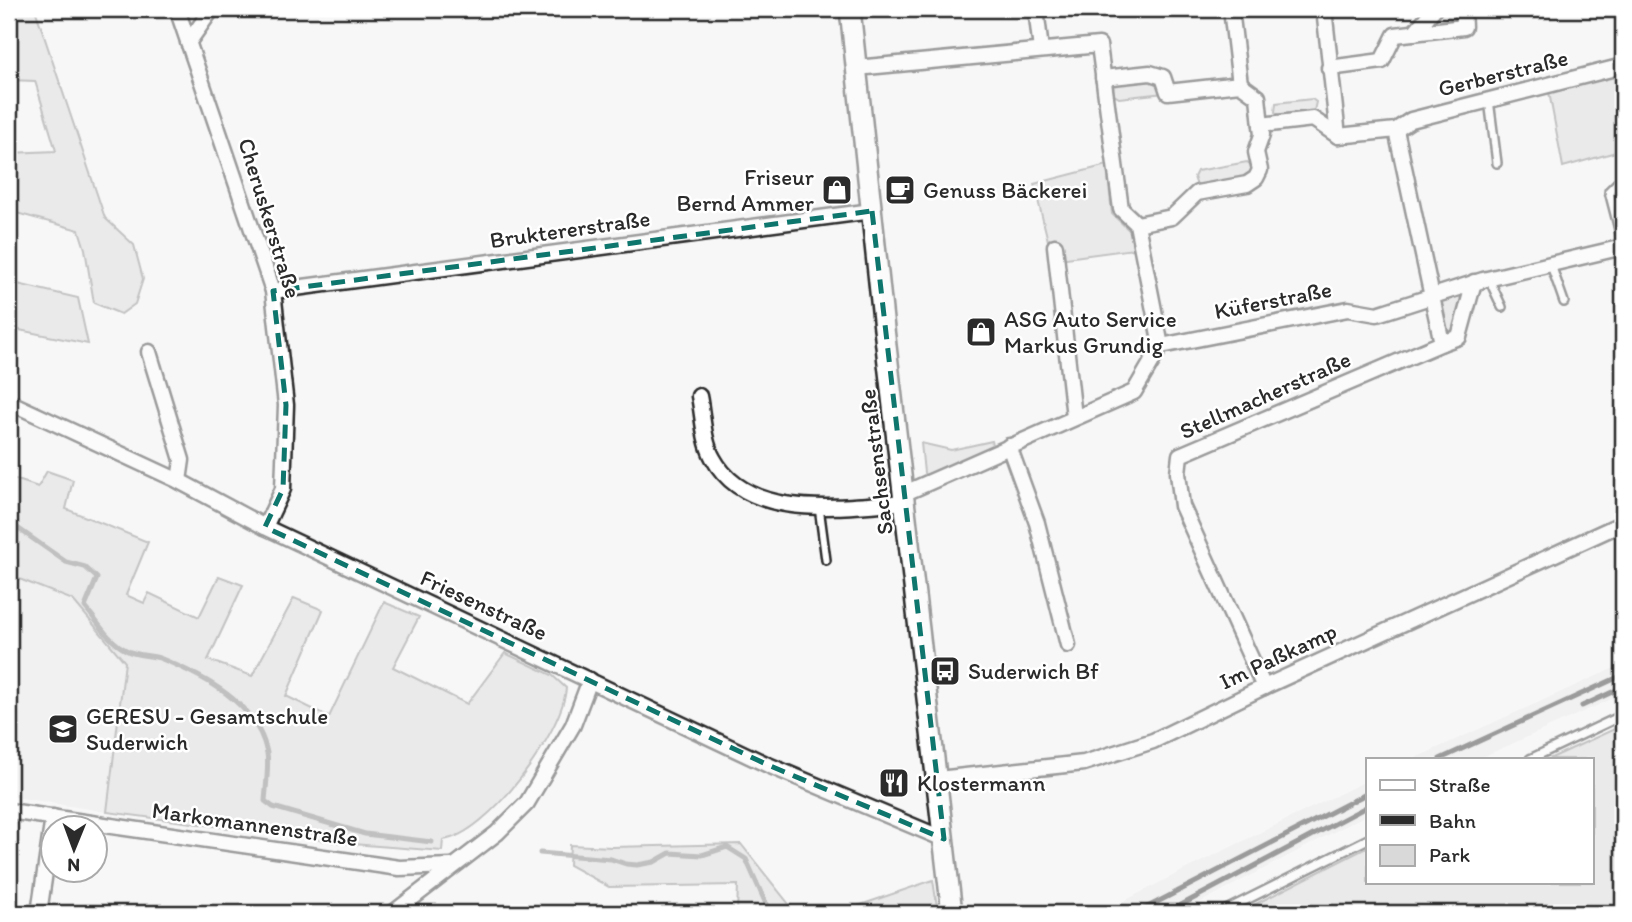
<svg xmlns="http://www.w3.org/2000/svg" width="1632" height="922" viewBox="0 0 1632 922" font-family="Itim,sans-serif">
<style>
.built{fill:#e8e8e8}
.green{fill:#d9d9d9;stroke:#828282;stroke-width:2}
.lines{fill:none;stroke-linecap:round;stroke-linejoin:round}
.stream{stroke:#7b7b7b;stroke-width:5}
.lane-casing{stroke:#2b2b2b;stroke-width:12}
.street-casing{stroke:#2b2b2b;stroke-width:19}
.secondary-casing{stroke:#2b2b2b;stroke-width:24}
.lane{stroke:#fff;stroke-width:7}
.street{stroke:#fff;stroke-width:14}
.secondary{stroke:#fff;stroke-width:19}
.rail{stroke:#2b2b2b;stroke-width:5}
.marked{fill:none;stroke:#0f766e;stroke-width:5;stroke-dasharray:14 9;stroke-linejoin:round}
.labels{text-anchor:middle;stroke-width:5;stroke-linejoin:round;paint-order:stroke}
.street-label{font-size:23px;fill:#2b2b2b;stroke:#fff}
.poi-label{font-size:23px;fill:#2b2b2b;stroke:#fff;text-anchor:start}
</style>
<rect width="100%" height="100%" fill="#f7f7f7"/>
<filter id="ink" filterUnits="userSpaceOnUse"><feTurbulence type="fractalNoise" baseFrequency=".0143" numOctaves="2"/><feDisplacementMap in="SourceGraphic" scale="14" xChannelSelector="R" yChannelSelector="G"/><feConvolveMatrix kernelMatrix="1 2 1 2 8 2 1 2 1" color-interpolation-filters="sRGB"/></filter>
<g filter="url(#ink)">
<!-- built -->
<g class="built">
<path d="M9,575L73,600L125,662L107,812L9,796Z"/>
<path d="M1623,664V694L1478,759H1413Z"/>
<path d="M1368,780V814L1180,913H1101L1184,870Z"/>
</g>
<!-- green -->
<g class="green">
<path d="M17,9H35L105,218L134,245L143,279L135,304L121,314L94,303L85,249L79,230L9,211V153L56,151L35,81L9,80V14L19,13Z"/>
<path d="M1439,9H1458L1460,24L1426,27Z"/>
<path d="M1623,73V150L1563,167L1549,92Z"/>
<path d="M1145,79L1163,87L1164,93L1119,98L1114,95L1113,84Z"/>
<path d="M1312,99L1316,102L1314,111L1279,115L1275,112L1276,103Z"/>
<path d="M1247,162L1251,165L1252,172L1248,176L1200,186L1196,183L1194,177L1197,171Z"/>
<path d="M1107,165L1112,214L1131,232L1134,249L1059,259L1051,253L1034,184Z"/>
<path d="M9,282L78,298L88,344L9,328Z"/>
<path d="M1457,296L1464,299L1457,331L1448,334L1441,300Z"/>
<path d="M992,441L994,448L926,476L924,473L921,443L951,450Z"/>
<path d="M47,471L73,480L66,509L148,542L126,595L144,603L149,593L199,617L219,576L243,585L208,660L252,676L294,598L323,610L286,696L329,717L384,602L419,617L393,667L467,704L505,653L552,675L566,688C563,732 488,835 443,840L442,851L352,844L107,812L125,662L73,600L9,575V477L38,487Z"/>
<path d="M1623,725V913H1238L1368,847V882H1592V759H1549Z"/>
<path d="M741,844L796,913H737L738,885L609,887L569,865L570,845L612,847Z"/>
<path d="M933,880L938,913H837Z"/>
</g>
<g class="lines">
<!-- stream -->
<g class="stream">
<path d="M9,522L66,562L85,567L97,578L85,607C98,622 108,641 126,650C138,657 150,654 162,659C205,677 257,703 267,753C269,764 266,788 265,801L273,807L365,834L432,842"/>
<path d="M540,853L611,859L626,864L637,865L654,862L670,853L702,855L727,847L746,859L770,913"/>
</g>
<!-- lane casing -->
<g class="lane-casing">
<g id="lane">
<path d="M793,9H805"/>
<path d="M1489,100L1497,163"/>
<path d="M1622,178L1609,191L1623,245"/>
<path d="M1551,265L1564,302"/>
<path d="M1489,279L1502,307"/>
<path d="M819,507L826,560"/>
<path d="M1530,759L1623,715"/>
<path d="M1220,913L1368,839"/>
</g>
</g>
<!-- street casing -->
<g class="street-casing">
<g id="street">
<path d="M177,9L273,291L286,405L283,489L265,527"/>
<path d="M1036,9L1041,50"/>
<path d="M1231,9L1240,84"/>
<path d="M1324,9L1338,136"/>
<path d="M1414,33L1434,9"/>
<path d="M188,43L212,9"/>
<path d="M856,68L1099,45L1121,209L1137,224L1161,346"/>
<path d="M1329,68L1382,61L1395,35L1464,27L1463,9"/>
<path d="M1103,78L1150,73L1163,77L1168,92L1240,84L1258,97L1262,135L1256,152L1260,170L1256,178L1247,184L1197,193L1172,217L1137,224"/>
<path d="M1261,125L1313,119L1338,136L1396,130L1411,120L1623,66"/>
<path d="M1055,246L1074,417"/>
<path d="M273,291L872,211"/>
<path d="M1442,343L1459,337L1474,282"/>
<path d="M149,352L182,460L179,481"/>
<path d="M699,396C703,415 703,440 713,458C748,523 845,506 905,502"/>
<path d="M9,402L179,481L265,527L768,765L944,839"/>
<path d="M1009,446L1037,523L1068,645"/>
<path d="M905,493L1134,392L1161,346L1348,309L1377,314L1483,280L1623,247"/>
<path d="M1264,687L1182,506L1178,473L1180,455L1442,343L1396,130"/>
<path d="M938,779L1084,763L1153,741L1264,687L1623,523"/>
<path d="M9,811L399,868L451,866"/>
<path d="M39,913L53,817"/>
<path d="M393,913L497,833L527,803L573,725L590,680"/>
</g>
</g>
<!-- secondary casing -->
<g class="secondary-casing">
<path id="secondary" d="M850,9L883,320L952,913"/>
</g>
<!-- lane -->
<use href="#lane" class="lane"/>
<!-- street -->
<use href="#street" class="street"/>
<!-- secondary -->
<use href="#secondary" class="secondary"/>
<!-- rail -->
<g class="rail">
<path d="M1582,706L1623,687"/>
<path d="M1440,759L1623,675"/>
<path d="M1136,913L1368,793"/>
<path d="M1166,913L1368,806"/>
</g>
</g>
</g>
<!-- marked area -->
<path d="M0 0H1632V922H0ZM872,211L944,839L768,765L265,527L283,489L286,405L273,291Z" fill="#f7f7f7" fill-opacity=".55" fill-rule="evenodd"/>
<path class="marked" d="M872,211L944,839L768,765L265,527L283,489L286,405L273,291Z"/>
<!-- icons -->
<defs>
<g id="shop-square" transform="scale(1.575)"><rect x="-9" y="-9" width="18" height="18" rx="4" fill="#2b2b2b" stroke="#fff"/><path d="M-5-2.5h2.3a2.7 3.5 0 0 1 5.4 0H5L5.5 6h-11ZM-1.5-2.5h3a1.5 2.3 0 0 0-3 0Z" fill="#fff"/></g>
<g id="cafe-square" transform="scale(1.575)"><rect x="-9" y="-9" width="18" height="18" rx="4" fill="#2b2b2b" stroke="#fff"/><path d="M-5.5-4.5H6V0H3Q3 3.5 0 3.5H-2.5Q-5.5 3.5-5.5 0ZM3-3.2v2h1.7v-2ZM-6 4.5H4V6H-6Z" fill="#fff"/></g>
<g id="bus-square" transform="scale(1.575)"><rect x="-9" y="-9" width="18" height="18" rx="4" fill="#2b2b2b" stroke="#fff"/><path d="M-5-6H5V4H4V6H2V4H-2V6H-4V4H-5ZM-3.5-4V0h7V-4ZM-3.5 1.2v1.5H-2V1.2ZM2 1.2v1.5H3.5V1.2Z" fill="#fff"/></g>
<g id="school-square" transform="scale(1.575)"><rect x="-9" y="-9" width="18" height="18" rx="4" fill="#2b2b2b" stroke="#fff"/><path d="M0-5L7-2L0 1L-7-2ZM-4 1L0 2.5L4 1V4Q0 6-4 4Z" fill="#fff"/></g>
<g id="restaurant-square" transform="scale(1.575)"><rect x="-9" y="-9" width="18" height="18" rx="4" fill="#2b2b2b" stroke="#fff"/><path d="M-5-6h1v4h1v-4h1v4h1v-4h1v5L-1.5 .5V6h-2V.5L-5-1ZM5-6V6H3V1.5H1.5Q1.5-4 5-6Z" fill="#fff"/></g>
</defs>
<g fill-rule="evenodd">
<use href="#shop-square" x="837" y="190"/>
<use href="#cafe-square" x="900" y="190"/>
<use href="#shop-square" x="981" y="332"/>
<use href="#bus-square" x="945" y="671"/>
<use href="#school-square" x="63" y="729"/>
<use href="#restaurant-square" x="894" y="783"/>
</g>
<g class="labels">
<!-- street labels -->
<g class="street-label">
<text transform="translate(1503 73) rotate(-14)" y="8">Gerberstraße</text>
<text transform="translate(270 218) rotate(73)" y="8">Cheruskerstraße</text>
<text transform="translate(570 229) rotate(-8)" y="8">Bruktererstraße</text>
<text transform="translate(1273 300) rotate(-11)" y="8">Küferstraße</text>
<text transform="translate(1265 395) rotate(-24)" y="8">Stellmacherstraße</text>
<text transform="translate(876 462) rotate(-97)" y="8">Sachsenstraße</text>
<text transform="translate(484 605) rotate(25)" y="8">Friesenstraße</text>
<text transform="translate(1278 656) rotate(-25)" y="8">Im Paßkamp</text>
<text transform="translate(255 824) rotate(8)" y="8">Markomannenstraße</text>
</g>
<!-- poi labels -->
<g class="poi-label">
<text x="814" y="185" text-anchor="end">Friseur<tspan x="814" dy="26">Bernd Ammer</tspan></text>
<text x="923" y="198">Genuss Bäckerei</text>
<text x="1004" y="327">ASG Auto Service<tspan x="1004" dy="26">Markus Grundig</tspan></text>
<text x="968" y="679">Suderwich Bf</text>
<text x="86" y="724">GERESU - Gesamtschule<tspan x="86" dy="26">Suderwich</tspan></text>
<text x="917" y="791">Klostermann</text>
</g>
</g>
<!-- margin -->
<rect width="1632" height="922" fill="none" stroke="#fff" stroke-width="35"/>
<rect x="18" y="18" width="1597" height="887" fill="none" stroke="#2b2b2b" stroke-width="2.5" filter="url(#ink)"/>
<!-- legend -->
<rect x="1366" y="758" width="228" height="126" fill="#ffffff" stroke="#aaaaaa" stroke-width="2"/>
<rect x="1380" y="780" width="35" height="10" fill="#ffffff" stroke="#aaaaaa" stroke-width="2"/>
<text x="1429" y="792" font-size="21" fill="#2b2b2b">Straße</text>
<rect x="1380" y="815" width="35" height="10" fill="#2b2b2b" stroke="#aaaaaa" stroke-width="2"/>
<text x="1429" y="828" font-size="21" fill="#2b2b2b">Bahn</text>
<rect x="1380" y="845" width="35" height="21" fill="#d9d9d9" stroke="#aaaaaa" stroke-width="2"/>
<text x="1429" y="862" font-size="21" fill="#2b2b2b">Park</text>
<!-- north arrow -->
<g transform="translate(74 849) rotate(181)"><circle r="33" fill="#ffffff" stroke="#aaaaaa" stroke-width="2"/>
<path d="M0-5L12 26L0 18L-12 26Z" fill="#2b2b2b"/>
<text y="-10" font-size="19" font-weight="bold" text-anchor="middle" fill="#2b2b2b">N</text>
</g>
</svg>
